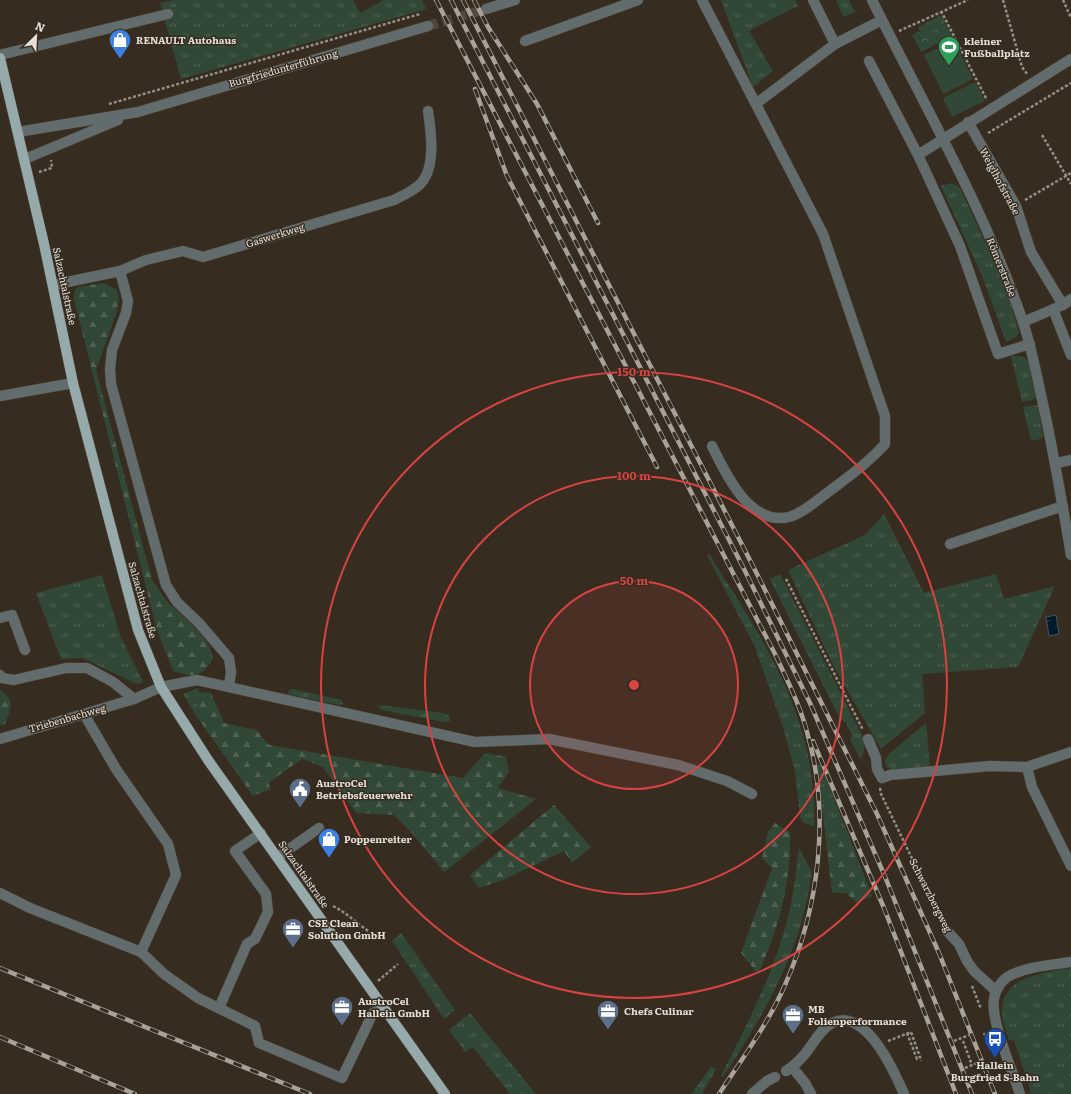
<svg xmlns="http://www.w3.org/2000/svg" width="1071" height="1094" viewBox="0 0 1071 1094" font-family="Literata,serif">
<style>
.grass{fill:url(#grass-tufts)}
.forest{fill:url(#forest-firs)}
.park{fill:url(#park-crowns)}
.garden{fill:#324836}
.water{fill:url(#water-ripples);stroke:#455460}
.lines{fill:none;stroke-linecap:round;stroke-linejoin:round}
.minor-tunnel{stroke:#50483c;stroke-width:10;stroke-dasharray:10 5;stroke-linecap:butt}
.minor-casing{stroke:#52493d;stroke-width:11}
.major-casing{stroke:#52493d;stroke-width:11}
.path{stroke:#958e84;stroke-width:2.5;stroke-dasharray:3 2;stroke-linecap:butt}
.minor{stroke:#636c6d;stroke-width:10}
.major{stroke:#96a9ab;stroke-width:10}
.rail-casing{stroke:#a9a299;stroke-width:4.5}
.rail{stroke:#362d20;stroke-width:3;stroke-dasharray:9;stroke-linecap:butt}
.ring{fill:none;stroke:#d84342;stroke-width:2}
.labels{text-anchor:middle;stroke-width:3;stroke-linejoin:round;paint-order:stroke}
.poi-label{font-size:10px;font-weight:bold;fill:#e5dfd8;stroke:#362d20;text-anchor:start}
.street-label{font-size:10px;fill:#e5dfd8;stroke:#362d20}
.centre{fill:#d84342;stroke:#362d20;stroke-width:2}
.ring-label{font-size:12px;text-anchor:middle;font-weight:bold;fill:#d84342;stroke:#362d20;stroke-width:3;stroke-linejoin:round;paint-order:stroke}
</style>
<defs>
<pattern id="grass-tufts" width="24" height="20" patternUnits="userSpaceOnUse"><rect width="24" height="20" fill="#324836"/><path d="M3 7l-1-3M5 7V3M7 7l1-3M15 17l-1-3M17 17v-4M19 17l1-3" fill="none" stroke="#506252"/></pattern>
<pattern id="forest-firs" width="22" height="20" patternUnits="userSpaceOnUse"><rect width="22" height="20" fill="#324836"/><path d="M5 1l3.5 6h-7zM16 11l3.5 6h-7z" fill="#506252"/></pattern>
<pattern id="park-crowns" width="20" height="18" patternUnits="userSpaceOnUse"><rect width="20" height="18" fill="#324836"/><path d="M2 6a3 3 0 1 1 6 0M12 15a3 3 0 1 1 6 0" fill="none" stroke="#506252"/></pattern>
<pattern id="water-ripples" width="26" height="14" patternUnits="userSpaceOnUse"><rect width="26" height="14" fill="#01192c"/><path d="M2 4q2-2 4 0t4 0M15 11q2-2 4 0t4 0" fill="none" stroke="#263a4a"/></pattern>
</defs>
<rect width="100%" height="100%" fill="#362d20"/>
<!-- grass -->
<g class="grass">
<path d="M174,0H353L360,13L384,0H422L426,9L181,79L160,3Z"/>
<path d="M721,0H795L798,6L749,31L773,71L753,87Z"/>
<path d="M836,0H849L855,12L843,17Z"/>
<path d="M952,183L960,188C981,235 1007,283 1019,333L1015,338L1006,342L983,278L941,186Z"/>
<path d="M1011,356H1022L1028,361L1036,397L1032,400L1022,402Z"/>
<path d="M1038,405L1043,436L1040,439L1031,441L1023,407Z"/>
<path d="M884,514L924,593L996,574L1004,599L1055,586L1018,667L922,674L925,713L881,749L834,667L788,570L865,535Z"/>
<path d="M709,554C764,641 818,719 814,827L803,822L800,817L795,771L783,727L755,647L707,555Z"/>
<path d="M780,574L866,743L861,759L850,740L852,735L846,723L840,719L770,579Z"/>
<path d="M102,575L120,635L143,682L137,684L82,658L61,659L36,593Z"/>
<path d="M198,688L199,692L197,717L183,694Z"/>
<path d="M293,689L341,700L344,704L340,705L290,695L288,693L289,690Z"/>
<path d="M380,705L443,713L448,715L450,719V721L444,722L382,710L379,708Z"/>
<path d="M926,723L930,766L893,771L886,766L885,760L891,752Z"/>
<path d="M820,764L849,836L826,840L817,766Z"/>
<path d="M799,848L812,872C801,951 766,1012 723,1077L721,1076C746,1026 773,975 787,921C793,897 796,873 799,848Z"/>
<path d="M401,933L455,1010L444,1019L392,941Z"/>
<path d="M1071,968V1094H1028L1031,1092L1014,1040H1009C1006,1030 1001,1019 1002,1008C1004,976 1047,972 1071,968Z"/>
<path d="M470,1013L536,1094H510L473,1047L465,1052L449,1030Z"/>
<path d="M711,1067L716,1069L702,1094H691Z"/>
</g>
<!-- forest -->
<g class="forest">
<path d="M104,283L117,290L119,300L116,314L96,370L152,580C158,588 163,597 169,603C185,620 210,635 213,659C201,678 194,678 173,671L156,627L74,299L75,290L78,287Z"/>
<path d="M0,690C16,701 11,708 5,724L0,725Z"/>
<path d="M199,692L211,693L224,723L256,730L269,745L463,778L485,753L506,757L509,772L498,788L536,799L444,872L412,833L394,815L356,813L323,767L302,759L268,783L271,789L253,796L197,717Z"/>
<path d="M554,805L591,847L572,863L564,851L503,880L479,888L470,875Z"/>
<path d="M775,823L790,832C792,880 778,932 758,974L741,953L772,868L762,858L768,832Z"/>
<path d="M849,836L872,896L857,903L846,893H832L826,840Z"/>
</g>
<!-- park -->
<path class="park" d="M941,15L952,36L921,52L912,35L920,31L918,27Z"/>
<!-- garden -->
<g class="garden">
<path d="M954,40L973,79L943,94L924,55Z"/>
<path d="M975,82L985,101L952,117L943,98Z"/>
</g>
<!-- water -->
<path class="water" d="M1056,615L1059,634L1049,636L1046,617Z"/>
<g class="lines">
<!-- minor-tunnel -->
<path class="minor-tunnel" d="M428,26L486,9"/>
<!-- minor casing -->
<g class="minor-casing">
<g id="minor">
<path d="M702,0L823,234L885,416V444C868,463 848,477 827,493C816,501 803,513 789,517C749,526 726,474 712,446"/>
<path d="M813,0L835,44"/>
<path d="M872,0C925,107 985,210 1023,322C1031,346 1036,371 1041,395C1053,448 1062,502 1071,555"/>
<path d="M486,9L515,0"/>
<path d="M525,41L638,0"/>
<path d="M0,55L168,14"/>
<path d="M869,61L918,155L1071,59"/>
<path d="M757,103L835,44L882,20"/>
<path d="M968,122L1016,206L1031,252L1063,305"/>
<path d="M18,132L138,112L428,26"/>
<path d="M918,155L960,246L998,354L1030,344"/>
<path d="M25,159L118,120"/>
<path d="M120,271L128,301L126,313L112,350L110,369L111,384L166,585L177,602L199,623L229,658L231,672L229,686"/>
<path d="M53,285L120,271L146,260L183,251L203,257L394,200C402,196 411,192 418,186C437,171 431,131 428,111"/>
<path d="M1053,309L1071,355"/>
<path d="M1023,322L1063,305L1071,299"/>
<path d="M0,396L73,383"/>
<path d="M1057,463L1071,460"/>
<path d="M950,544L1063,506"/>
<path d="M0,618L12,615L25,650"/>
<path d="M0,675L2,678L14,680L66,668H87L113,682L134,699L161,687L197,680L475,742L549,739L678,765L727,781L752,794"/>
<path d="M84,714L116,769L168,844L176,875L141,952"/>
<path d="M0,739L134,699"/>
<path d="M868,739L876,758L877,769L882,778L890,775L990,766L1027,767L1071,752"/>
<path d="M1027,767L1032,787L1071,866"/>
<path d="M278,857L319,828"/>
<path d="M0,893L30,908L141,952L164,974L198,998L255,1026L259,1043L342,1078L373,1013L382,1007"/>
<path d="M947,931L959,944L967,961L974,971L996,991"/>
<path d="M219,1008L247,944L255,939L268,912L266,894L235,851L261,833"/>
<path d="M792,1067L805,1083L811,1094"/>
<path d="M786,1071C792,1067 799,1061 804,1055C813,1045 820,1029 832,1023C866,1007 894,1071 904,1094"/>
<path d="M752,1094L767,1081L775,1077"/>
<path d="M1020,1094C1013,1072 990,1020 994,999C995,990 1002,979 1011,975C1029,966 1052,965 1071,962"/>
</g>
</g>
<!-- major casing -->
<g class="major-casing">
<path id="major" d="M0,58L44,244L73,383L138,630L161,687L208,760L445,1094"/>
</g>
<!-- path -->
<g class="path">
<path d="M1003,0L1022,67L1027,74"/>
<path d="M1063,0L1071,18"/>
<path d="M941,11L987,100"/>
<path d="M899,31L968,0"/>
<path d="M109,104L420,14"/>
<path d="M988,133L1071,83"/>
<path d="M1042,135L1071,184"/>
<path d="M39,172L52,168L51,160"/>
<path d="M1025,200L1071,173"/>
<path d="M786,579L863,730"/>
<path d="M880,788L881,794L942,921"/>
<path d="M333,906C351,915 364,931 382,939"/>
<path d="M378,981L398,964"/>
<path d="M972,986L981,1009"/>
<path d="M907,1033L917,1059L920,1057L921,1061"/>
<path d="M984,1033L988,1042"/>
<path d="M888,1041L911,1032L920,1057"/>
<path d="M954,1041L969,1035"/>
<path d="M963,1041L972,1065"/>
<path d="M965,1068L979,1062"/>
</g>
<!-- minor -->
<use href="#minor" class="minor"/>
<!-- major -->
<use href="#major" class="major"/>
<!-- rail casing -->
<g class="rail-casing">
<g id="rail">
<path d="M436,0L775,654C787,680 800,705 807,732C831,814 819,908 785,985C768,1024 742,1059 719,1094"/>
<path d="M451,0L744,569L810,703L886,879L972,1094"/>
<path d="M463,0L756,572L877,814L939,953L995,1094"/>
<path d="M474,0L488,27L537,104L598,223"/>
<path d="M475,89L507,176L657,467"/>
<path d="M813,741L884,908L956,1094"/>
<path d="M0,968L310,1094"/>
<path d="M0,1037L135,1094"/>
</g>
</g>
<!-- rail -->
<use href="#rail" class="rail"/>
</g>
<!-- distance rings -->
<circle cx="634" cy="685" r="104" fill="#d84342" fill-opacity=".12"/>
<g class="ring">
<circle cx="634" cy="685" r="104"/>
<circle cx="634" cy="685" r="209"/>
<circle cx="634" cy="685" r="313"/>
</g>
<!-- icons -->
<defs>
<g id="shop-pin" transform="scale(1.15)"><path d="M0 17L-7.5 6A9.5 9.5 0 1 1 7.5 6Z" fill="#3f7fe0" stroke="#362d20"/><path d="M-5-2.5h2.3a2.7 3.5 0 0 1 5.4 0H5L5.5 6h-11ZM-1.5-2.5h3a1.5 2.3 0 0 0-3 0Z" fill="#fff"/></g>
<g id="stadium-pin" transform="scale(1.15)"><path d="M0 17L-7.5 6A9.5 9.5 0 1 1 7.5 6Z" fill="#2e9e5b" stroke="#362d20"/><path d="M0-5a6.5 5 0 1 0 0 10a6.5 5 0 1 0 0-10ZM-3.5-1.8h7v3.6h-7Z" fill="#fff"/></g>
<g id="civic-pin" transform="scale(1.15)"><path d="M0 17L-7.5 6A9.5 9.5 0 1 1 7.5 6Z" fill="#5c6f8a" stroke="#362d20"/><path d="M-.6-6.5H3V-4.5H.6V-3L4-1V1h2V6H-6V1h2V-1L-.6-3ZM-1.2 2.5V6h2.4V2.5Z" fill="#fff"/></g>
<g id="office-pin" transform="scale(1.15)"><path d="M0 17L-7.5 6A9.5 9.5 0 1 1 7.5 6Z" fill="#5c6f8a" stroke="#362d20"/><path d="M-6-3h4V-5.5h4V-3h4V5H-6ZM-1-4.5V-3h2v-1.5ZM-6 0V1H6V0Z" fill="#fff"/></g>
<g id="bus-pin" transform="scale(1.15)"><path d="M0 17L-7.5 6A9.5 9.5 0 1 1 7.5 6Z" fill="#1a4fb4" stroke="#362d20"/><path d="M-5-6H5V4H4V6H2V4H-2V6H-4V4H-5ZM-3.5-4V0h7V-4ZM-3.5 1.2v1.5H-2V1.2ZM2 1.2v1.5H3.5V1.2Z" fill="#fff"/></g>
</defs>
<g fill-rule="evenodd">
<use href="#shop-pin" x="120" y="40"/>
<use href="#stadium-pin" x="949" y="47"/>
<use href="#civic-pin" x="300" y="789"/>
<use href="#shop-pin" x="329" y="839"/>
<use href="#office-pin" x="293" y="929"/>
<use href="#office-pin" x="342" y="1007"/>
<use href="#office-pin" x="608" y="1011"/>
<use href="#office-pin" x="793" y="1015"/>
<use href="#bus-pin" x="995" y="1039"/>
</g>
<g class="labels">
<!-- poi labels -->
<g class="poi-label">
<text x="136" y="44">RENAULT Autohaus</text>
<text x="964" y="45">kleiner<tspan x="964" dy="12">Fußballplatz</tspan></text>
<text x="316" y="787">AustroCel<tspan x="316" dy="12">Betriebsfeuerwehr</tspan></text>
<text x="344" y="843">Poppenreiter</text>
<text x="308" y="927">CSE Clean<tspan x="308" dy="12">Solution GmbH</tspan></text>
<text x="358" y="1005">AustroCel<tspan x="358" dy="12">Hallein GmbH</tspan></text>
<text x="808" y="1013">MB<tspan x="808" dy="12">Folienperformance</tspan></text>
<text x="624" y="1015">Chefs Culinar</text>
<text x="995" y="1069" text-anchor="middle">Hallein<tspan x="995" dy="12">Burgfried S-Bahn</tspan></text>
</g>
<!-- street labels -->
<g class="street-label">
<text transform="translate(283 68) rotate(-16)" y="4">Burgfriedunterführung</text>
<text transform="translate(1000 181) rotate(62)" y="4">Weiglhofstraße</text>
<text transform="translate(275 235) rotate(-17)" y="4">Gaswerkweg</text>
<text transform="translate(1002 267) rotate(68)" y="4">Römerstraße</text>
<text transform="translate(65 286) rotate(78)" y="4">Salzachtalstraße</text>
<text transform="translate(143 600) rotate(74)" y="4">Salzachtalstraße</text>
<text transform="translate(67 718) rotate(-16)" y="4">Triebenbachweg</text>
<text transform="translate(304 874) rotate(55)" y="4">Salzachtalstraße</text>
<text transform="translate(931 895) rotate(63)" y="4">Schwarzbergweg</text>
</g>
</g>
<circle cx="634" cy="685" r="6" class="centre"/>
<g class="ring-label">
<text x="634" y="376">150 m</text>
<text x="634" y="480">100 m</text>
<text x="634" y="585">50 m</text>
</g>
<!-- north arrow -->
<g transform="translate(36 36) rotate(24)" stroke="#362d20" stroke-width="3" paint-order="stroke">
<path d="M0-3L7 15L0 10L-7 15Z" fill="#e5dfd8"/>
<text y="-6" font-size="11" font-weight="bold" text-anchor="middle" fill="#e5dfd8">N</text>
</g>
</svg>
